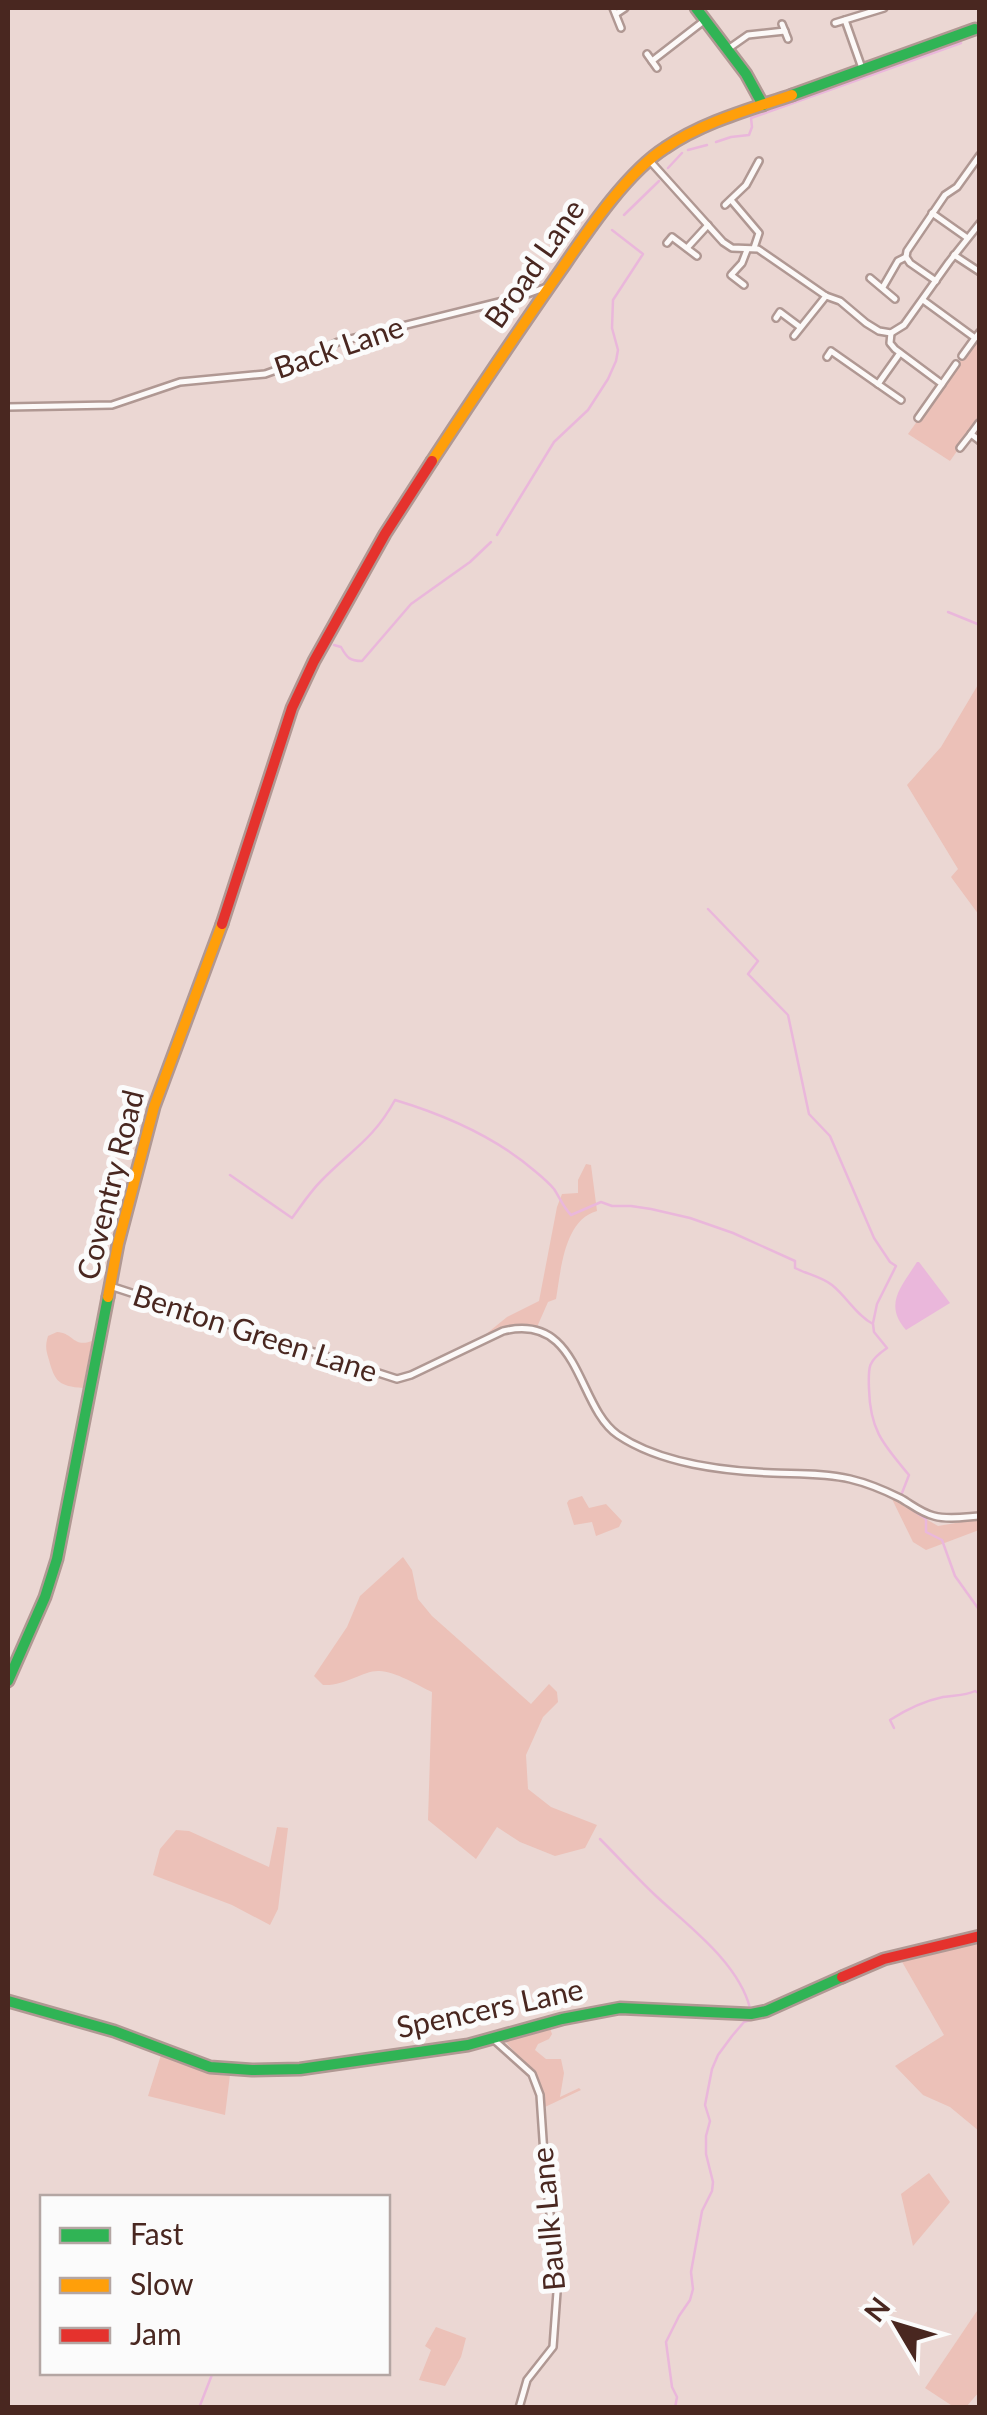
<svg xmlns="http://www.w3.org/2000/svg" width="987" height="2415" viewBox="0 0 987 2415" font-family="Lato,sans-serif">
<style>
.green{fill:#ecc1b8}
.water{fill:#eab7db}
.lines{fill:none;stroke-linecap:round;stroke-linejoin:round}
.stream{stroke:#eab7db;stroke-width:2.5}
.street-casing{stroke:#b09893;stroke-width:10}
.fast-casing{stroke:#b09893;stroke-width:15}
.slow-casing{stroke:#b09893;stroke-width:15}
.jam-casing{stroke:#b09893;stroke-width:15}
.street{stroke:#fcf9f8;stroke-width:5}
.fast{stroke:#30b455;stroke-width:10}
.slow{stroke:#ff9f0a;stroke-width:10}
.jam{stroke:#e5322d;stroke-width:10}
.labels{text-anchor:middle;stroke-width:10;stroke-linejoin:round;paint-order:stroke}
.street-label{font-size:30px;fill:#492720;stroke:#fbfbfb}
</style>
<rect width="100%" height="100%" fill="#ebd7d3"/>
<!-- green -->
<g class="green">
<path d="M979,335V420L950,461L908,434Z"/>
<path d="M979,683V915L951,877L958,869L907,785L941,747Z"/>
<path d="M586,1164L591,1165L597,1211C564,1220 561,1270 556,1299L548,1302L537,1327L512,1326L480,1339L507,1317L539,1301L557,1207L562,1194L578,1193V1180Z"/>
<path d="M57,1332C74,1333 73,1348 92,1341L83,1388C59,1386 55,1382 49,1360C46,1350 45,1346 48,1336Z"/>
<path d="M582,1496L589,1508L606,1504L622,1521L619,1527L596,1536L592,1522L574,1525L567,1503L569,1500Z"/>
<path d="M892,1499L938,1526L979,1519V1530L926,1550L913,1542Z"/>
<path d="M403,1557L412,1570L418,1599L432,1616L531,1704L549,1684L557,1692L558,1702L543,1717L526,1755L528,1789L551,1807L597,1825L585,1848L555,1856L520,1842L497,1827L476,1859L428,1820L432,1692C419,1686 393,1670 378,1671C362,1671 346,1686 323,1685L314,1676L347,1627L360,1596Z"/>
<path d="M277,1827L288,1828L278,1909L270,1925L232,1905L153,1875L160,1849L176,1830L189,1831L269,1867Z"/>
<path d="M979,1941H980L979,2131L950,2107L923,2095L895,2066L944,2035L901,1960Z"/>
<path d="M550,2028L552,2034L549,2039L538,2044L535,2050L546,2059H561L564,2073L560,2097L579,2088L581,2090L545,2107L539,2080L505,2041Z"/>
<path d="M161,2055L196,2068L230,2075L225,2115L148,2096Z"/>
<path d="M929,2173L950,2202L913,2246L901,2194Z"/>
<path d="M979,2308V2392L966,2407H954L925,2388Z"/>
<path d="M436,2327L466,2338L461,2357L445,2386L419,2380L431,2350L425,2346Z"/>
</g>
<!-- water -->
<path class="water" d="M917,1262H919L950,1303L906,1330C883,1304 902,1286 917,1262Z"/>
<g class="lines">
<!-- stream -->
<g class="stream">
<path d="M716,142L731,137L749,135L752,127L751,118L961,43"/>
<path d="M688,150L707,145"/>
<path d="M668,168L682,153"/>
<path d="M624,215L659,181"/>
<path d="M497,535L554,442L588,410L608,379L616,361L618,350L612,328L613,300L643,254L612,230"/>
<path d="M948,612L980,625"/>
<path d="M334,645L341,647C347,658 350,661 362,661L411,604L470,562L491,542"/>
<path d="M708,909L758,961L748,974L788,1015L809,1114L830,1136L874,1238L890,1262L896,1266L877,1304L873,1323"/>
<path d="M230,1175L292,1218C301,1206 310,1192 321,1181C351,1150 373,1140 395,1100C445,1115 497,1138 536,1172C542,1177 549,1183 554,1189C560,1198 563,1207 571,1215L601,1202L612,1206H631L651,1209L690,1218L733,1233L795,1261V1268C807,1274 822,1277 832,1285C847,1297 856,1315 873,1324L874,1332L887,1348C868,1361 868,1366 869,1389C870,1431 884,1445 909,1475L902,1493"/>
<path d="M898,1500L926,1519V1532L942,1540L955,1576L980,1611"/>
<path d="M894,1728L890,1720C907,1709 924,1701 943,1697C955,1695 965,1696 975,1691L980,1694"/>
<path d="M600,1839C618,1857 636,1877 655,1895C688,1926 738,1962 750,2008"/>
<path d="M199,2408L213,2372"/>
<path d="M675,2408L677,2397L672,2387L666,2342L679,2316L690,2300L693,2289L691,2272L702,2211L712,2191L713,2182L706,2154V2136L710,2121L705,2105L712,2069L718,2055L732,2036L744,2022L753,2019"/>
</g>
<!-- street casing -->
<g class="street-casing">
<g id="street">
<path d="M613,8L621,28"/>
<path d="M616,14L625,8"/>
<path d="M845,20L863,71"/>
<path d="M835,23L884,8"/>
<path d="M782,24L788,39"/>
<path d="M728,49L748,35L785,31"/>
<path d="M647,54L657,68"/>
<path d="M652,61L705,20"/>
<path d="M650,161L723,242L732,248L758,249L826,296L840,301L866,323L879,331L891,333L904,325L949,262L980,223"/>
<path d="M731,200L759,233L754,248"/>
<path d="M725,205L746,185L759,161"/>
<path d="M932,213L966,237"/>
<path d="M667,243L672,237L697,256"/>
<path d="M687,248L708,225"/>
<path d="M954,255L980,272"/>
<path d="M870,278L895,299"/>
<path d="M936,281L910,263L906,257L907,251L945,195L957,187L980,155"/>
<path d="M744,285L731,275L742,263L747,250"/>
<path d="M883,287L898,261L906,257"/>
<path d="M923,300L975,338L980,332"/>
<path d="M776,318L780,312L800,327"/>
<path d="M891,333L890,343L895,349L942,384L918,418"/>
<path d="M794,336L826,296"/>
<path d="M962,356L975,338"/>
<path d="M827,357L831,351L878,384L900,353"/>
<path d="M878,384L901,400"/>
<path d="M942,384L956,364"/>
<path d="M8,407L112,405L180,382L265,374L293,364L338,342L519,297L547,287"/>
<path d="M971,434L979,423"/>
<path d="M960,448L971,434L980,441"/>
<path d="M110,1286L397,1379L411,1375L503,1331C581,1312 576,1406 618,1435C661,1464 723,1471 773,1473C798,1474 825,1473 850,1479C867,1483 884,1490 900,1498C911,1504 921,1513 934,1516C948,1520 965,1517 980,1516"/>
<path d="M493,2039L532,2074L540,2095L546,2184L556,2258L557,2292L553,2347L527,2380L519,2408"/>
</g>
</g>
<!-- fast casing -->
<g class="fast-casing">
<g id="fast">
<path d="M696,8L746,74L763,105"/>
<path d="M792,95L975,29"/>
<path d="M8,1681L45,1597L57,1559L108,1297"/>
<path d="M8,2001L114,2031L210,2067L252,2070L300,2069L468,2045L562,2019L620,2008L751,2014L766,2011L842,1977"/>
</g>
</g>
<!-- slow casing -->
<g class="slow-casing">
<g id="slow">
<path d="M432,461C474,397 517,333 561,270C587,232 626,173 665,148C703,122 748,110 792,95"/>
<path d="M108,1297L118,1244L154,1107L222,924"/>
</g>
</g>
<!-- jam casing -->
<g class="jam-casing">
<g id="jam">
<path d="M222,924L292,708L314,661L385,534L432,461"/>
<path d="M842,1977L884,1959L980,1936"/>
</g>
</g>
<!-- street -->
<use href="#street" class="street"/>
<!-- fast -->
<use href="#fast" class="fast"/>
<!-- slow -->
<use href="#slow" class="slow"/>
<!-- jam -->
<use href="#jam" class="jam"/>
</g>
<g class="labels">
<!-- street labels -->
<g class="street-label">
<text transform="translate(535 264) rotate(-55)" y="10">Broad Lane</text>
<text transform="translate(339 348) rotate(-19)" y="10">Back Lane</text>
<text transform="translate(111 1185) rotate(-76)" y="10">Coventry Road</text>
<text transform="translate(255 1334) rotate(18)" y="10">Benton Green Lane</text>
<text transform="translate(490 2009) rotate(-12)" y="10">Spencers Lane</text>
<text transform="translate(549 2219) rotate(-95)" y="10">Baulk Lane</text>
</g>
</g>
<!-- border -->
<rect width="987" height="2415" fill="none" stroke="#492720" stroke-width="20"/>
<!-- legend -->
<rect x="40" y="2195" width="350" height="180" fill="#fbfbfb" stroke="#b4a6a3" stroke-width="2.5"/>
<rect x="60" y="2228" width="50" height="15" fill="#30b455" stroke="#b4a6a3" stroke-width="2.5"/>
<text x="130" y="2245" font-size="30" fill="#492720">Fast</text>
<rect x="60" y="2278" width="50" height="15" fill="#ff9f0a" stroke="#b4a6a3" stroke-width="2.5"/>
<text x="130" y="2295" font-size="30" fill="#492720">Slow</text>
<rect x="60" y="2328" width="50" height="15" fill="#e5322d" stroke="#b4a6a3" stroke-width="2.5"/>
<text x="130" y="2345" font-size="30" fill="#492720">Jam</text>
<!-- north arrow -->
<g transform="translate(897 2325) rotate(308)" stroke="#fbfbfb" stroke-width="8" paint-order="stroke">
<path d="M0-8L18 38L0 25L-18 38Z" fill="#492720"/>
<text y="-15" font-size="28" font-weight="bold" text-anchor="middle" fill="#492720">N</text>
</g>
</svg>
